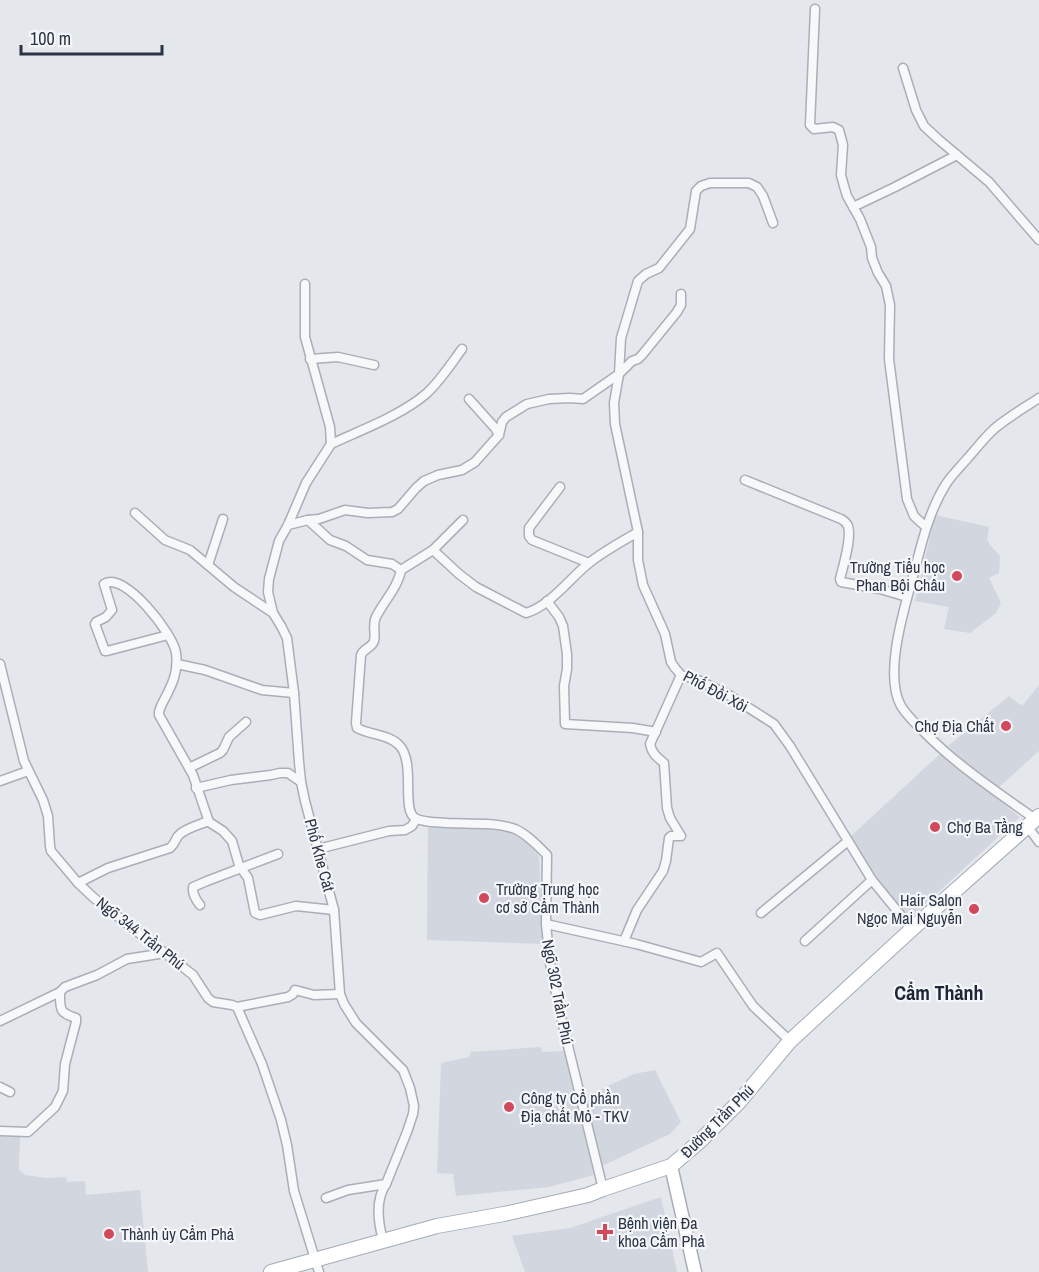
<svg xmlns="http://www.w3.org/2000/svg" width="1039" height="1272" viewBox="0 0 1039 1272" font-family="'Archivo Narrow',sans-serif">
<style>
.built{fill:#d2d6de}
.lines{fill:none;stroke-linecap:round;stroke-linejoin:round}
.street-casing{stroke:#a9aeb7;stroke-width:11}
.secondary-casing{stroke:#a9aeb7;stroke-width:15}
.primary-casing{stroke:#a3abb8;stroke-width:16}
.street{stroke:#f7f8fa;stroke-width:8}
.secondary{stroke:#fff;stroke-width:12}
.primary{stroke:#fff;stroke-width:14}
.poi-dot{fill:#d1495b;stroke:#f4f6f9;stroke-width:2}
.labels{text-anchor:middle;stroke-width:4.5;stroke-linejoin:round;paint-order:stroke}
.poi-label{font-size:16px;fill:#2b3445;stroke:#f4f6f9;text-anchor:start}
.street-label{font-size:16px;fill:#2b3445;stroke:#f4f6f9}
.quarter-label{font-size:20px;font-weight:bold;fill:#1d2536;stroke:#f4f6f9}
</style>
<rect width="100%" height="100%" fill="#e4e7ec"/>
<!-- built -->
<g class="built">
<path d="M935,515L989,527L987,539L990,545L1000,556L999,573L989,578L1001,603L996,613L970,633L944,629L949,607L915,601Z"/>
<path d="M1039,685V751L998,788L985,779L948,746L1009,696L1019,704L1023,705Z"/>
<path d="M941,753L1020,817L909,919L878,879L850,837Z"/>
<path d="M428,825L510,830L525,839L532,846L539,856L543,944L427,940Z"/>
<path d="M541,1047L542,1052L564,1051L594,1175L549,1187L456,1196L453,1174L437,1173L441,1063L469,1057L471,1052Z"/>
<path d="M655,1070L681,1122L670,1134L602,1166L584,1097L634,1074Z"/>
<path d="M0,1136L20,1137L19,1166V1170L25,1175L46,1178L66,1177L67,1182L85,1181L86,1195L140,1190L148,1272H0Z"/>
<path d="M661,1197L677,1272H525L512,1236L570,1228Z"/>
</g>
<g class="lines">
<!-- street casing -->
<g class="street-casing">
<g id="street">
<path d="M815,9L810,125L814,129L833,127L839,130L843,145L841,175L844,186L847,196L860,219L871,247L872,258L878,273L886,286L890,305L889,359L907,499L914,516L926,527"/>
<path d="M903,68L916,110L924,126L938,139L989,182L1039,240"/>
<path d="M853,207L895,187L957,155"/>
<path d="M773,223L763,196L757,187L749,183H710L701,186L696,191L690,229L659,268L646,274L638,281L621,338L619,374L614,403L615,424L638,532V560L643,585L665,634L671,662L675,668L681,675L698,680L727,694L774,724L790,746L872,880L912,929"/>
<path d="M310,359L338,357L374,365"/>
<path d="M469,399L495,428L499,435"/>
<path d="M331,444C361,430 402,415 427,393C441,380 451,364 462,349"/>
<path d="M745,480L841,519C845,521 846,522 848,526C852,539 843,566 840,579L841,582L880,589L907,597"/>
<path d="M560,487L529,528V536L532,540L589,563"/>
<path d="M135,513L165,540L190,550L234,587L273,613L281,626L287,638L294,693L299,762L301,782L305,801L334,910L340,994L344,1004L356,1023L403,1070L410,1088L414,1106L413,1114L407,1132L386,1184C375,1200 378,1222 383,1240"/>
<path d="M308,520L319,519L345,510L368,513L392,512L398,509L416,488L424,481L438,475L462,470L475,462L499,435L502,422L506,417L527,404L549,399L570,398L583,399L619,374L632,361L638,359L642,355L677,312L681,305V294"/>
<path d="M288,525L308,520L330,540L346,546L367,560L392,564L401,570C398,587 384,601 376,617C372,625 376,633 374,641C372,648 364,648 361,655L356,723L357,728C370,735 388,734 399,745C416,762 401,810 415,818C424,823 437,822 447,823C468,824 496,822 515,829C527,834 538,846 547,855L546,924L550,963L559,1009L603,1189"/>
<path d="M433,550L459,574L476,587L526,613C550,606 570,578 589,563C604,551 621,542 638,532"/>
<path d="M208,565L223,519"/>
<path d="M401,570L433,550L463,520"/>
<path d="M547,601L559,617L563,626L567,654V669L564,686L565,724L633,728L656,732"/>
<path d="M273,613L268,592L269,579L279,541L288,525L306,483L331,444L330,427L305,337V284"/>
<path d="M0,664L24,761L43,800L48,816L50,846L51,851L78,883L94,898L193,975L208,998L213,1002L232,1005L237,1007L262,1064L281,1120L287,1145L294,1191L319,1272"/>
<path d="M177,664L205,670L262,690L294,693"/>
<path d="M189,768L220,753L223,750L229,737L246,722"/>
<path d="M0,781L28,771"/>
<path d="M196,788L231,780L271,775L280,773H288L301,782"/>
<path d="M1035,819C997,792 958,766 925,733C916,724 907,716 901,706C883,674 905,606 914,573C922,542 929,511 946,484C952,475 960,467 967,459C976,449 984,438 994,429C1008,417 1024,408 1039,398"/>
<path d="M209,822L223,831L232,841L239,865L248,878L255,913L260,915L296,906L334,910"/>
<path d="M1028,827L1039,842"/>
<path d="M318,849L389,831L405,830L412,826L416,819"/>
<path d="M78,883L108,868L170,848C175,844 175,840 178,836C184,829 198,825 206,822H209L193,775L159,715V712L161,706C170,688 179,675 176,653C174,635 124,570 104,584L112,610L106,617L96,622L95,624L105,651H107L168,635"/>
<path d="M200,905C196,900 192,894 193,887L207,881L278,854"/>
<path d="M761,913L848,841"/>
<path d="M546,924L636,944L701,962L717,953L753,1006L790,1041"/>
<path d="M624,941L637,910L663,871L666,861L669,838L671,836H681L670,818L667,808L664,763C657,757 652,754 650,744L681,675"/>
<path d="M805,941L872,880"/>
<path d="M237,1007L288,997L293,994L295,990L314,995L340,994"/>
<path d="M0,1021L60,992"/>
<path d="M0,1087L10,1092"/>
<path d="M0,1131L28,1132L55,1107L63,1091L65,1064L76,1022V1018C59,1013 60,1009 60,992L65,987L97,975L127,959L165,953"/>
<path d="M326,1198L348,1190L386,1184"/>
</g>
</g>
<!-- secondary casing -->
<g class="secondary-casing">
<path id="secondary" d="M671,1166L695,1272"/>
</g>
<!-- primary casing -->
<g class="primary-casing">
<path id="primary" d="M271,1272L437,1226L504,1214L588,1195L603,1189L671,1166L699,1142L739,1102L790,1041L912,929L1039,816"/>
</g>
<!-- street -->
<use href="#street" class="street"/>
<!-- secondary -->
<use href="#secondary" class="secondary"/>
<!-- primary -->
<use href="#primary" class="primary"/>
</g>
<!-- markers -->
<g class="poi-dot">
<circle cx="957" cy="576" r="6"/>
<circle cx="1006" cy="726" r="6"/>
<circle cx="935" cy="827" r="6"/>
<circle cx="484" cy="898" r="6"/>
<circle cx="974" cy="909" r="6"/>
<circle cx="509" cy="1107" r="6"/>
<path d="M602 1223h6v6h6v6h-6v6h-6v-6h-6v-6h6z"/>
<circle cx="109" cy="1234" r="6"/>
</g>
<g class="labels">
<!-- poi labels -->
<g class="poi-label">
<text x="945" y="573" text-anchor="end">Trường Tiểu học<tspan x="945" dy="18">Phan Bội Châu</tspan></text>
<text x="994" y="732" text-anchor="end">Chợ Địa Chất</text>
<text x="947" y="833">Chợ Ba Tầng</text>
<text x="496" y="895">Trường Trung học<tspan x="496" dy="18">cơ sở Cẩm Thành</tspan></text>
<text x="962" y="906" text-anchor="end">Hair Salon<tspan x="962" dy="18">Ngọc Mai Nguyễn</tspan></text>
<text x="521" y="1104">Công ty Cổ phần<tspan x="521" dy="18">Địa chất Mỏ - TKV</tspan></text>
<text x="618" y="1229">Bệnh viện Đa<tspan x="618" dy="18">khoa Cẩm Phả</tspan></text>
<text x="121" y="1240">Thành ủy Cẩm Phả</text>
</g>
<!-- street labels -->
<g class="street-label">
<text transform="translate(716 691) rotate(28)" y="6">Phố Đồi Xôi</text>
<text transform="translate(320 855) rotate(75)" y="6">Phố Khe Cát</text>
<text transform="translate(141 933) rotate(38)" y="6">Ngõ 344 Trần Phú</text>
<text transform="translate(558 992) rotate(79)" y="6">Ngõ 302 Trần Phú</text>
<text transform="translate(717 1121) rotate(-45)" y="6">Đường Trần Phú</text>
</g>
<!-- quarter labels -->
<g class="quarter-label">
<text x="939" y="1000">Cẩm Thành</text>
</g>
</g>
<!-- scale -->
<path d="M21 45v9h141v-9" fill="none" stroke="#2b3445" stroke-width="3"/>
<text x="30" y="45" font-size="18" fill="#2b3445" stroke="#f4f6f9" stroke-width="4.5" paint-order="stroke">100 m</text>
</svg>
